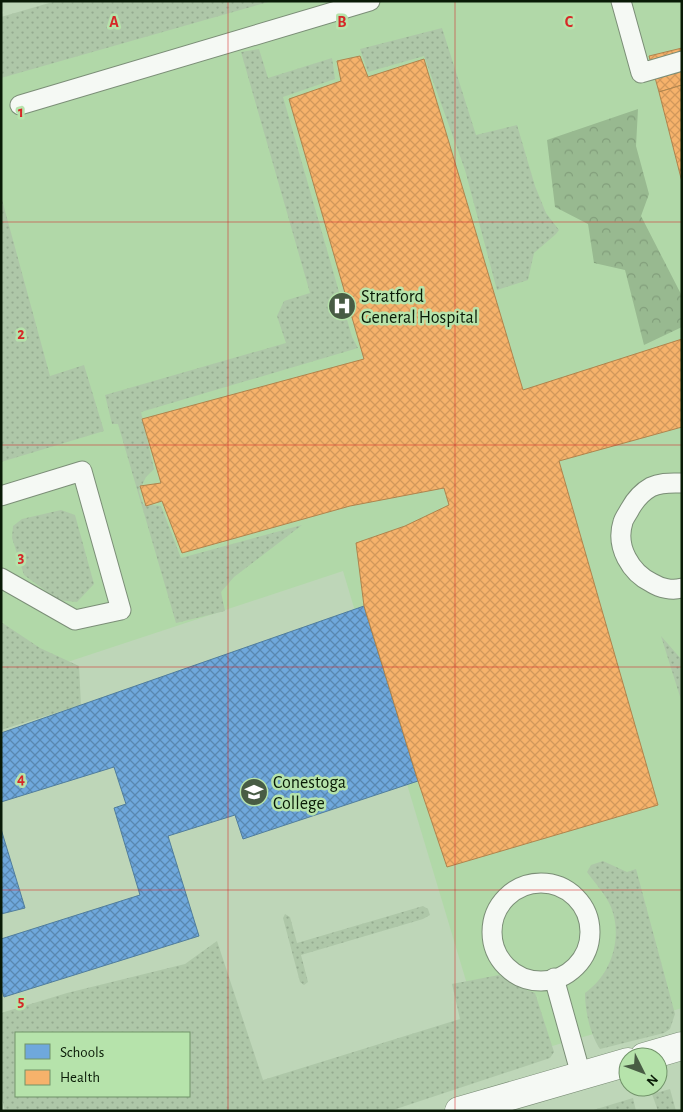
<svg xmlns="http://www.w3.org/2000/svg" width="683" height="1112" viewBox="0 0 683 1112" font-family="'Alegreya Sans',sans-serif">
<style>
.built{fill:#b1d8a8}
.grass{fill:url(#grass-dots);fill-rule:evenodd}
.forest{fill:url(#forest-crowns)}
.schools{fill:url(#schools-cross-hatch);stroke:#507d9c}
.health{fill:url(#health-cross-hatch);stroke:#af844d}
.lines{fill:none;stroke-linecap:round;stroke-linejoin:round}
.lane-casing{stroke:#7b8e77;stroke-width:21}
.street-casing{stroke:#7b8e77;stroke-width:29}
.lane{stroke:#f5f9f4;stroke-width:19}
.street{stroke:#f5f9f4;stroke-width:28}
.grid{fill:none;stroke:#d62828;stroke-width:1;stroke-opacity:0.55}
.labels{text-anchor:middle;stroke-width:5;stroke-linejoin:round;paint-order:stroke}
.poi-label{font-size:18px;fill:#091a06;stroke:#b6e3ab;text-anchor:start}
.grid-label{font-size:16px;text-anchor:middle;font-weight:bold;fill:#d62828;stroke:#b6e3ab;stroke-width:5;stroke-linejoin:round;paint-order:stroke}
</style>
<defs>
<pattern id="grass-dots" width="8" height="8" patternUnits="userSpaceOnUse" patternTransform="scale(1.25)"><rect width="8" height="8" fill="#aec7a8"/><path d="M2 2h.1M6 6h.1" fill="none" stroke="#94aa8f" stroke-width="1.8" stroke-linecap="round"/></pattern>
<pattern id="forest-crowns" width="20" height="18" patternUnits="userSpaceOnUse" patternTransform="scale(1.25)"><rect width="20" height="18" fill="#98b990"/><path d="M2 6a3 3 0 1 1 6 0M12 15a3 3 0 1 1 6 0" fill="none" stroke="#829e7b"/></pattern>
<pattern id="schools-cross-hatch" width="8" height="8" patternUnits="userSpaceOnUse" patternTransform="scale(1.25)"><rect width="8" height="8" fill="#6fa8dc"/><path d="M0 0l8 8M0 8l8-8" fill="none" stroke="#5988b0"/></pattern>
<pattern id="health-cross-hatch" width="8" height="8" patternUnits="userSpaceOnUse" patternTransform="scale(1.25)"><rect width="8" height="8" fill="#f6b26b"/><path d="M0 0l8 8M0 8l8-8" fill="none" stroke="#d2985b"/></pattern>
</defs>
<rect width="100%" height="100%" fill="#bed6b8"/>
<!-- built -->
<path class="built" d="M133,1H682V1008L491,1064L343,571L1,684V41Z"/>
<!-- grass -->
<g class="grass">
<path d="M56,1H272L1,78V17Z"/>
<path d="M442,28L476,135L517,125L535,186L546,213L559,230L556,234L534,253L528,280L497,290L465,170L424,56L368,72L360,49Z"/>
<path d="M259,49L268,78L332,58L335,79L283,97L352,337L358,348L141,412L154,469L146,477L139,491L143,504L161,506L181,558L302,525L234,577L221,592L225,611L176,623L118,424H112L105,395L286,343L277,316L284,301L310,293L241,52Z"/>
<path d="M1,196L50,376L84,365L104,431L1,462Z"/>
<path d="M61,510L75,515L94,584L77,602L58,600L24,575L12,538L13,526L22,519Z"/>
<path d="M1,622L40,648L79,666L81,705L1,730Z"/>
<path d="M661,636L682,660V703Z"/>
<path d="M603,861L627,872L636,869L675,1014L670,1029L664,1033L600,1049C590,1034 585,1011 585,993C612,974 623,937 611,907C606,895 595,883 587,872L591,865Z"/>
<path d="M423,906L428,909L430,915L423,919L301,955L308,982L304,985L300,982L283,918L285,914L290,917L297,943Z"/>
<path d="M217,941L263,1080L460,1019L452,984L499,975L521,988L535,993L554,1052L550,1058L390,1111H5L1,1095V1013L67,993L185,964ZM189,1033V1096H16V1033Z"/>
<path d="M670,1089L676,1111H658L652,1094Z"/>
<path d="M633,1098L636,1111H590Z"/>
</g>
<!-- forest -->
<path class="forest" d="M638,109L636,146L649,194L641,216L682,296V327L644,345L625,270L594,263L588,224L555,207L547,140Z"/>
<!-- schools -->
<g class="schools">
<path d="M364,606L418,781L243,839L235,815L168,836L199,936L4,997L1,987V939L140,895L114,808L126,804L114,767L1,802V733Z"/>
<path d="M1,829L25,908L1,914Z"/>
</g>
<!-- health -->
<g class="health">
<path d="M682,48V85L659,92L649,56Z"/>
<path d="M360,56L368,77L424,59L523,390L682,339V427L559,461L658,805L447,867L418,781L364,606L356,543L405,526L449,505L444,488L350,506L182,553L162,501L146,506L140,486L161,483L142,419L364,359L289,99L341,81L337,61Z"/>
<path d="M682,85V182L659,92Z"/>
</g>
<g class="lines">
<!-- lane casing -->
<g class="lane-casing">
<g id="lane">
<path d="M621,1L641,73L682,61"/>
<path d="M20,105L370,1"/>
<path d="M682,483C671,483 661,482 651,487C642,492 635,500 630,509C628,513 624,518 623,522C615,547 631,573 652,583C660,588 672,591 682,588"/>
<path d="M1,496L82,471L121,610L75,620L1,578"/>
<circle cx="541" cy="932" r="49"/>
<path d="M554,978L581,1075"/>
</g>
</g>
<!-- street casing -->
<g class="street-casing">
<g id="street">
<path d="M644,1057L682,1046"/>
<path d="M459,1111L628,1062"/>
</g>
</g>
<!-- lane -->
<use href="#lane" class="lane"/>
<!-- street -->
<use href="#street" class="street"/>
</g>
<!-- grid -->
<path class="grid" d="M228,1V1111M455,1V1111M1,222H682M1,445H682M1,667H682M1,890H682"/>
<!-- icons -->
<defs>
<g id="hospital-disc" transform="scale(1.4375)"><circle r="9.5" fill="#485c44" stroke="#b6e3ab"/><path d="M-5-5h3v3.5h4V-5h3V5h-3V1.5h-4V5h-3Z" fill="#fff"/></g>
<g id="university-disc" transform="scale(1.4375)"><circle r="9.5" fill="#485c44" stroke="#b6e3ab"/><path d="M0-5L7-2L0 1L-7-2ZM-4 1L0 2.5L4 1V4Q0 6-4 4Z" fill="#fff"/></g>
</defs>
<g fill-rule="evenodd">
<use href="#hospital-disc" x="342" y="306"/>
<use href="#university-disc" x="254" y="792"/>
</g>
<g class="labels">
<!-- poi labels -->
<g class="poi-label">
<text x="361" y="302">Stratford<tspan x="361" dy="21">General Hospital</tspan></text>
<text x="273" y="788">Conestoga<tspan x="273" dy="21">College</tspan></text>
</g>
</g>
<g class="grid-label">
<text x="114" y="27">A</text>
<text x="342" y="27">B</text>
<text x="569" y="27">C</text>
<text x="21" y="117">1</text>
<text x="21" y="339">2</text>
<text x="21" y="562">3</text>
<text x="21" y="784">4</text>
<text x="21" y="1006">5</text>
</g>
<!-- border -->
<rect width="683" height="1112" fill="none" stroke="#091a06" stroke-width="5"/>
<!-- legend -->
<rect x="15" y="1032" width="175" height="65" fill="#b6e3ab" stroke="#719369"/>
<rect x="25" y="1044" width="25" height="15" fill="#6fa8dc" stroke="#719369"/>
<text x="60" y="1057" font-size="15" fill="#091a06">Schools</text>
<rect x="25" y="1070" width="25" height="15" fill="#f6b26b" stroke="#719369"/>
<text x="60" y="1082" font-size="15" fill="#091a06">Health</text>
<!-- north arrow -->
<g transform="translate(643 1072) rotate(132)"><circle r="24" fill="#b6e3ab" stroke="#719369"/>
<path d="M0-4L9 19L0 12L-9 19Z" fill="#485c44"/>
<text y="-8" font-size="14" font-weight="bold" text-anchor="middle" fill="#091a06">N</text>
</g>
</svg>
